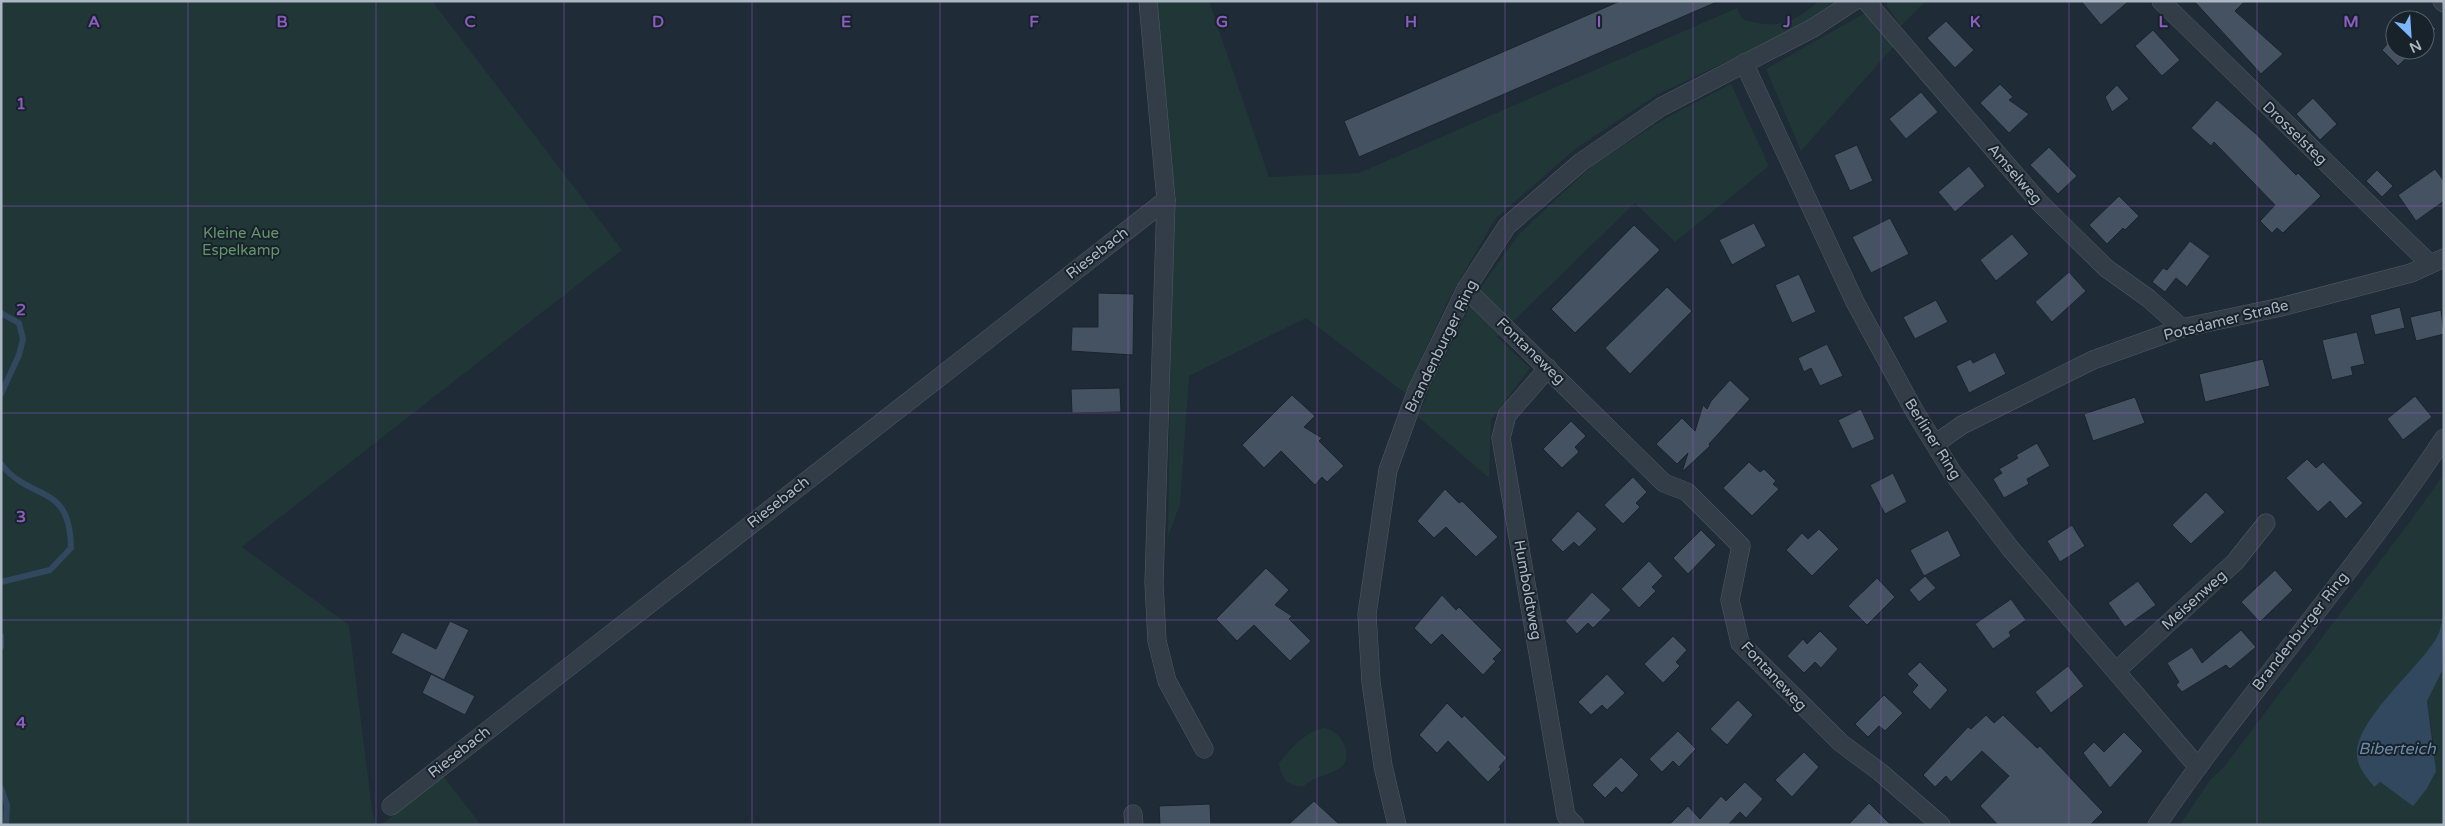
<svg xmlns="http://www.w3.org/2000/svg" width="2445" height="826" viewBox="0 0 2445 826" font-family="'Varela Round',sans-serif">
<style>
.green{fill:#213737}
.water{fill:#31485e}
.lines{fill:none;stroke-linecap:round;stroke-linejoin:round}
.stream{stroke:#31485e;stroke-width:6}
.building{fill:#455261;stroke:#1a242d}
.street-casing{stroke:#505a65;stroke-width:19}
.street{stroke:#323d47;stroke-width:18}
.grid{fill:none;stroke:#8c5dc1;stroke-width:1;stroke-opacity:0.55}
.labels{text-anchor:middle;stroke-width:4;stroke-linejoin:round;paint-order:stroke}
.street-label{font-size:15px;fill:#acb7c4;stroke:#18222b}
.park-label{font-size:15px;fill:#64956b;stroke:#18222b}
.water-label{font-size:16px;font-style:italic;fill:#6b8baa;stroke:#18222b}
.grid-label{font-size:16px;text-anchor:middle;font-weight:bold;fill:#8c5dc1;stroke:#18222b;stroke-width:4;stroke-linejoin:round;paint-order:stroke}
</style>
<rect width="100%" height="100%" fill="#1f2b36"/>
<!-- green -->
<g class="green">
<path d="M1,1H432L622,250L242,547L349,625L372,810L376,825H1Z"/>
<path d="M1152,1H1209L1269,177L1359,173L1737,8L1742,19C1777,30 1792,24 1819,1H1834L1809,20L1775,39L1658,94L1575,149L1495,219L1449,299L1405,393L1306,318L1189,376L1180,504L1168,537L1172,217Z"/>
<path d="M1887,1H1926L1901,26L1887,6Z"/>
<path d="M1865,13L1895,45L1801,151L1766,69Z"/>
<path d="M1731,84L1769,166L1675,242L1635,203L1497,337L1530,368L1491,420L1489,478L1418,417L1435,376L1478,291L1519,234L1594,164L1666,118Z"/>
<path d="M2444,474V611L2441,626L2438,636L2427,654L2376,711L2359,744L2356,757L2373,787L2379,782L2413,805L2426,790L2433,739L2427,700L2442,671L2444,660V825H2180L2210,780L2223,768L2408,524Z"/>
<path d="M1323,728C1333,730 1339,734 1344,744C1357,776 1318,771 1304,786C1289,788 1281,778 1279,763C1291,748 1304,733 1323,728Z"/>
<path d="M443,776L481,825H381Z"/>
</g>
<!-- water -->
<path class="water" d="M2444,611L2442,671L2427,701L2436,771L2426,790L2413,806L2380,782L2374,787C2368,779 2358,768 2357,757C2353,721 2420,668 2437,637C2441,630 2442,620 2444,611Z"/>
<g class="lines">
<!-- stream -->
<g class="stream">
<path d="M1,313L19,323L23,339L19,355L1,394"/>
<path d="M1,464C31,503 70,481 71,548L50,570L1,582"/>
<path d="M1,636V647"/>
<path d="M1,788L7,805L6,825"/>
</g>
</g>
<!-- building -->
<g class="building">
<path d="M1620,1H1719L1359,157L1344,121Z"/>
<path d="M2081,1H2129L2101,25Z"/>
<path d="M2194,1H2245L2235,11L2283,54L2261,74Z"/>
<path d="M2417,10L2436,29L2425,40V20H2406Z"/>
<path d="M1946,21L1974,50L1955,68L1927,38Z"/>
<path d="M2153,30L2180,60L2162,76L2135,46Z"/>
<path d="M2395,30V50H2415L2398,66L2382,50L2388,43L2387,38Z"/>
<path d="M2000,84L2013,97L2009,100L2029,114L2009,133L1980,103Z"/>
<path d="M2117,85L2129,99L2112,112L2105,97Z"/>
<path d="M1921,92L1938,112L1906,139L1889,119Z"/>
<path d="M2313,98L2337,124L2320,140L2296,114Z"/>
<path d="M2217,100L2256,134L2296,175L2298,173L2321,196L2283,233L2277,228L2272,233L2260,221L2275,205L2214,142L2211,146L2191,128Z"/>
<path d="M1857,145L1873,181L1850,191L1834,155Z"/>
<path d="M2049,147L2077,176L2058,194L2030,165Z"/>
<path d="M1969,166L1985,186L1955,212L1938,192Z"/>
<path d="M2435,169L2444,181V201L2416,221L2398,195Z"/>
<path d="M2377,170L2393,186L2382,197L2366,181Z"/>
<path d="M2119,196L2139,216L2125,230L2123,228L2107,244L2089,225Z"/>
<path d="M1890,218L1909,254L1871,273L1852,237Z"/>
<path d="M1754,223L1766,246L1732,265L1719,240Z"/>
<path d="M1634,225L1660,250L1575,333L1551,309Z"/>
<path d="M2012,234L2029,254L1996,281L1980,260Z"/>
<path d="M2190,241L2210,256L2187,287L2176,278L2165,292L2152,282L2163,268L2167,270Z"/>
<path d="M2069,272L2086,291L2052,322L2035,302Z"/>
<path d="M1799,274L1816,312L1792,323L1775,285Z"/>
<path d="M1667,287L1692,311L1630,374L1605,348Z"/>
<path d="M1098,293L1134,294L1133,355L1071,351L1072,327H1098Z"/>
<path d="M1936,300L1948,322L1915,339L1903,317Z"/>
<path d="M2400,307L2405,328L2375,335L2370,315Z"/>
<path d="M2441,310L2444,334L2416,341L2410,317Z"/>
<path d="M2357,332L2365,364L2351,367L2353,375L2332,380L2322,340Z"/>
<path d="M1827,344L1843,376L1820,386L1811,368L1804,372L1798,358Z"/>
<path d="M1995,352L2006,374L1969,393L1956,366L1971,359L1973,363Z"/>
<path d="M2263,359L2270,386L2205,402L2199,374Z"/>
<path d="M1730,380L1750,399L1709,444L1710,446L1682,472L1688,453L1677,464L1656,444L1682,418L1695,431L1703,405L1707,409L1711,401Z"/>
<path d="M1120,388L1121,412L1072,413L1071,389Z"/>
<path d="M1292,395L1315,416L1304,427L1322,438L1319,441L1344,466L1327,482L1322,477L1315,485L1281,451L1264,468L1242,445Z"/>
<path d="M2415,396L2432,417L2403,440L2387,419Z"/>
<path d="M2135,397L2145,423L2093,441L2084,414Z"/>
<path d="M1861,409L1875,439L1852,449L1838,420Z"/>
<path d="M1571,421L1586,436L1575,447L1579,452L1562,468L1543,449Z"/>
<path d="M2037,443L2050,466L2027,479L2029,484L2004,498L1993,479L2002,473L1999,469L2018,458L2016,455Z"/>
<path d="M2307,459L2316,468L2323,462L2363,503L2346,519L2330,501L2318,512L2286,478Z"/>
<path d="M1749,462L1760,472L1764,469L1776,481L1773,484L1779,489L1752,516L1723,488Z"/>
<path d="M1893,473L1907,502L1885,514L1870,485Z"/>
<path d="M1633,477L1647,492L1636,503L1640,507L1623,524L1604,505Z"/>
<path d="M1445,489L1459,503L1462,501L1498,537L1476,557L1446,527L1434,538L1417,521Z"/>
<path d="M2206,492L2225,512L2191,544L2172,525Z"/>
<path d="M1578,511L1597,529L1579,547L1574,542L1563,552L1551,540Z"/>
<path d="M2072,525L2085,546L2060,562L2047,541Z"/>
<path d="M1819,529L1839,549L1812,576L1786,550L1802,533L1808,539Z"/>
<path d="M1701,530L1716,545L1688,574L1673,558Z"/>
<path d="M1948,530L1961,556L1924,576L1910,550Z"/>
<path d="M1649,561L1663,576L1652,587L1656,591L1639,608L1621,589Z"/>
<path d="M1266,568L1289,590L1275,605L1292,616L1289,619L1311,641L1290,661L1254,625L1237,641L1216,619Z"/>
<path d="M2275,570L2293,590L2260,622L2241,602Z"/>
<path d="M1925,576L1936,588L1919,602L1909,590Z"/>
<path d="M1877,578L1895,597L1867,625L1848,606Z"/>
<path d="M2138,581L2156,605L2125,627L2108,603Z"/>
<path d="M1592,592L1611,610L1593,628L1588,623L1577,634L1565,621Z"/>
<path d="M1442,595L1456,610L1459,607L1502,650L1493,659L1496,661L1483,675L1442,634L1431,645L1414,628Z"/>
<path d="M2011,599L2026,620L2009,632L2011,636L1993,649L1975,624Z"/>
<path d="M450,621L469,630L444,680L391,653L402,632L436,649Z"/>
<path d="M2241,630L2256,647L2230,669L2226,665L2182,692L2176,685L2179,682L2167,663L2192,647L2202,663Z"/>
<path d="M1820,631L1838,649L1821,668L1815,662L1804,673L1787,656L1803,639L1807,644Z"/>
<path d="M1673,636L1687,650L1676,662L1680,666L1663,683L1644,664Z"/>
<path d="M1920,662L1948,690L1930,710L1912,692L1918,685L1907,674Z"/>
<path d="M2068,666L2084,686L2051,713L2035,692Z"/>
<path d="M431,674L475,696L465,715L422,693Z"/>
<path d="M1607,674L1625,693L1607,710L1602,705L1591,715L1578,702Z"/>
<path d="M1884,695L1903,713L1885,731L1879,726L1868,737L1855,724Z"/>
<path d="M1738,700L1753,715L1727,745L1710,729Z"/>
<path d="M1447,703L1462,718L1464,715L1507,758L1499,767L1501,769L1488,782L1448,741L1437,753L1419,735Z"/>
<path d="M1986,715L1994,723L2003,715L2037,748L2040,746L2103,812L2090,825H1998L1980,806L2009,776L1982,751L1951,782L1946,776L1935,787L1923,775L1968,727L1971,729Z"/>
<path d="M1678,731L1696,749L1679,767L1673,761L1662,772L1649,759Z"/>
<path d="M2124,732L2143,751L2110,788L2083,753L2094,742L2104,752Z"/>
<path d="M1804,752L1819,767L1792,797L1775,780Z"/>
<path d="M1621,757L1639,775L1622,793L1616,787L1605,798L1592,785Z"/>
<path d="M1745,782L1763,799L1746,818L1740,812L1728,825H1669L1688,806L1700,819L1721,796L1726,801Z"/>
<path d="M1314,801L1340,825H1287L1289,824Z"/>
<path d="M1869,803L1891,825H1848Z"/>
<path d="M1210,804L1211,825H1160L1159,806Z"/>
</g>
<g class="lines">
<!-- street casing -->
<g class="street-casing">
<g id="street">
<path d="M1148,1L1166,200L1154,583L1157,641L1167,681L1204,749"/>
<path d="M1866,1L2039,202L2106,268L2148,298L2182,328"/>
<path d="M2161,1L2430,264"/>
<path d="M2442,1L2444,3"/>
<path d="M1744,63L1855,302L1915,412L1952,472L2010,548L2197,766"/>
<path d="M1466,289L1664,483L1687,492L1741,546L1730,600L1740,643L1841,743L1880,772L1941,825"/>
<path d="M1548,368L1507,415L1501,438L1566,816L1575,825"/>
<path d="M1935,444L1962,425L2093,360L2182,328L2281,307L2411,273L2444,258"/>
<path d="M2116,671L2235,562L2266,523"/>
<path d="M391,806L1166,200"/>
<path d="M1133,814L1134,825"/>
<path d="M1397,825L1383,766L1371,682L1367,614L1388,470L1417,390L1466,289L1507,226L1581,162L1661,107L1813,28L1854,1"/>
<path d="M2157,825C2248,692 2355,572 2444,438"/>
</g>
</g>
<!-- street -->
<use href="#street" class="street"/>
</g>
<!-- grid -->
<path class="grid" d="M188,1V825M376,1V825M564,1V825M752,1V825M940,1V825M1128,1V825M1317,1V825M1505,1V825M1693,1V825M1881,1V825M2069,1V825M2257,1V825M1,206H2444M1,413H2444M1,620H2444"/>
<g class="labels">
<!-- street labels -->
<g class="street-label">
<text transform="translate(2295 133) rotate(44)" y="5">Drosselsteg</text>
<text transform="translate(2015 174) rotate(49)" y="5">Amselweg</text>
<text transform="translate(1097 253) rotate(-38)" y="5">Riesebach</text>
<text transform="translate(2226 320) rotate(-14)" y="5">Potsdamer Straße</text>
<text transform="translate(1441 346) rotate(-64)" y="5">Brandenburger Ring</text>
<text transform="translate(1531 351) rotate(44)" y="5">Fontaneweg</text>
<text transform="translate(1933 439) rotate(58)" y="5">Berliner Ring</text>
<text transform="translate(778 502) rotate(-38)" y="5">Riesebach</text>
<text transform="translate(1528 590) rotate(80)" y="5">Humboldtweg</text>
<text transform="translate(2194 600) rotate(-42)" y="5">Meisenweg</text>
<text transform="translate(2300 631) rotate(-52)" y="5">Brandenburger Ring</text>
<text transform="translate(1774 676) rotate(47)" y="5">Fontaneweg</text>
<text transform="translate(459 752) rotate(-38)" y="5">Riesebach</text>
</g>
<!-- park labels -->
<g class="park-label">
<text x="241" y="238">Kleine Aue<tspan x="241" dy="17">Espelkamp</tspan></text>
</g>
<!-- water labels -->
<g class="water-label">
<text x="2397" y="754">Biberteich</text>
</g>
</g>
<g class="grid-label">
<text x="94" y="27">A</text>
<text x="282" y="27">B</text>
<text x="470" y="27">C</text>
<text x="658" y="27">D</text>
<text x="846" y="27">E</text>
<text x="1034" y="27">F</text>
<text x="1222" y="27">G</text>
<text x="1411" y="27">H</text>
<text x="1599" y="27">I</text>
<text x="1787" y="27">J</text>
<text x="1975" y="27">K</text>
<text x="2163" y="27">L</text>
<text x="2351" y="27">M</text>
<text x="21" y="109">1</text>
<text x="21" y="315">2</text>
<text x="21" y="522">3</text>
<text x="21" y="728">4</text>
</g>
<!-- border -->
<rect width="2445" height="826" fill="none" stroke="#acb7c4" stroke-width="5"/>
<!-- north arrow -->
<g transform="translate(2410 35) rotate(155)"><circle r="24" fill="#18222b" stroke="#535e68"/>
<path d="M0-4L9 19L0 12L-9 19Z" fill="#7bb7fa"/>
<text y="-8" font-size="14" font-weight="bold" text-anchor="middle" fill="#acb7c4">N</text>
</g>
</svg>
